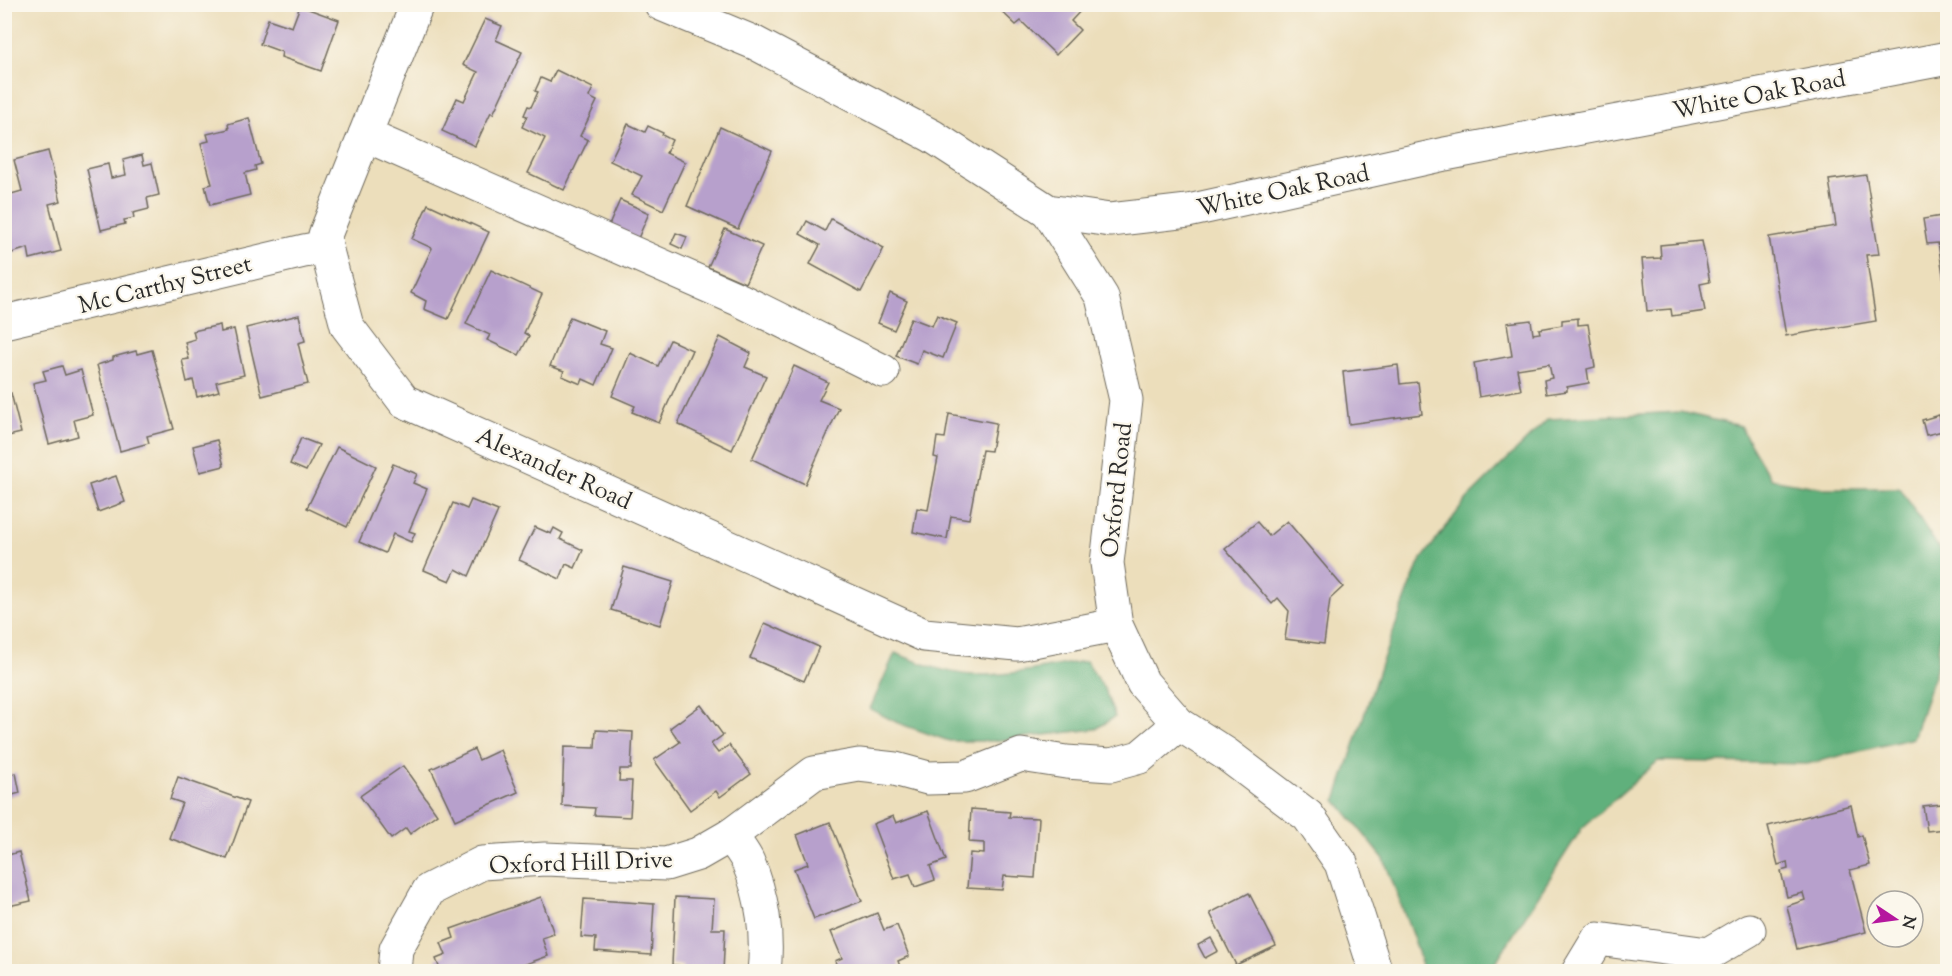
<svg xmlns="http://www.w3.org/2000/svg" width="1952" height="976" viewBox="0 0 1952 976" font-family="'Sorts Mill Goudy',serif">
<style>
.forest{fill:#60b07b;stroke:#466e53;stroke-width:1.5}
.building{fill:#b7a0cc}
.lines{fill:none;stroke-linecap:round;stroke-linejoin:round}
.minor-casing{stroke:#6f6a5d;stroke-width:35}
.minor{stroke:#fff;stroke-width:33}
.labels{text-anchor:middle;stroke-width:4.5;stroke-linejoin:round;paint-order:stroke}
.street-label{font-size:24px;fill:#2b2b2b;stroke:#fbf7ec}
</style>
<rect width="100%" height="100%" fill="#fbf7ec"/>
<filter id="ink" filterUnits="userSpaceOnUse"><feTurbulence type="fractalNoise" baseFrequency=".0167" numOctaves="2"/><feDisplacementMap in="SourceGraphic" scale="12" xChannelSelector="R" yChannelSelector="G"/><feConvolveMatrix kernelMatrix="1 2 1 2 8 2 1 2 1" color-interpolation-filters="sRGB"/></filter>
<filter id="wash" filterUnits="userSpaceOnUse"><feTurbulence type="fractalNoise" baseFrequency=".008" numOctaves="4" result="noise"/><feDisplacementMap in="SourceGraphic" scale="24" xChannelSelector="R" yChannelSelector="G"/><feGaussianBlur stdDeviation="1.35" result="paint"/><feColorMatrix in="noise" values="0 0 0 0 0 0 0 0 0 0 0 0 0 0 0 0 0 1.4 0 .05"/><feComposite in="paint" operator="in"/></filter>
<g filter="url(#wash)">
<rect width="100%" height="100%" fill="#ecdebb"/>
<!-- forest -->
<g class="forest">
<path d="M1680,412L1740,426L1771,479L1822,488H1900L1947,561V577L1936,669L1913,738L1807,764L1658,761L1582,828L1490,971H1423L1417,948L1384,859L1336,800L1380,667L1419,563L1467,499L1548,419Z"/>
<path d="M895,653C920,663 947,674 975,675C1011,676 1050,666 1086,661L1105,690L1115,717L1096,729L993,741H949L898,723L870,709Z"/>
</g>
<g id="blocks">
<!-- building -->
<g class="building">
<path d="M994,4H1082L1084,7L1071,21L1080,30L1056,55L1021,21L1016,25Z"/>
<path d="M300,6L339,20L321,71L281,57L282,52L260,44L268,19L292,27Z"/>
<path d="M485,19L502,26L496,40L522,52L493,114L491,112L475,146L442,131L457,98L464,101L478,72L463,65Z"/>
<path d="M556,70L593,88L589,97L597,101L580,136L588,140L564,190L528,173L545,138L522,127L527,116L524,115L528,106L531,107L538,92L535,91L541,78L550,82Z"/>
<path d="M249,118L261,164L255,166L256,170L245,173L250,195L210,205L205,186L212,184L201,143L209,141L207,134L229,129L228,124Z"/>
<path d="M628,124L645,132L648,126L663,133L662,135L672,140L666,153L685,162L663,210L632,195L642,176L610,161Z"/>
<path d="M720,127L772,151L738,229L687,206Z"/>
<path d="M48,151L61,201L49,204L61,251L30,259L28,248L12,253L4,225V196L22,191L14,160Z"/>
<path d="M142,155L144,165L152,163L159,195L147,198L149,209L133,213L134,218L124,220L125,224L101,230L87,169L108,164L111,178L126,175L123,160Z"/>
<path d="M1866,175L1879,254L1866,255L1876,321L1786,336L1769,237L1836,226L1829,180Z"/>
<path d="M620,200L649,213L636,243L607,230Z"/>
<path d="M428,204L489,232L448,319L424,309L426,301L411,293L432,248L412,239Z"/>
<path d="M1948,215V293H1946L1938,243L1927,244L1923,219Z"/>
<path d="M831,219L884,248L861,292L810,264L820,245L800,234L807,221L825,231Z"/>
<path d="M725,229L762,246L745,283L708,267Z"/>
<path d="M676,233L687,237L682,249L671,244Z"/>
<path d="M1702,241L1710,282L1700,284L1705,311L1672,316L1671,309L1647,311L1642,259L1661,258L1660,245Z"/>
<path d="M491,270L542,294L524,333L529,336L519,355L487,340L490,335L466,324Z"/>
<path d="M890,293L907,301L894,330L878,323Z"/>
<path d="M299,315L305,341L298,343L308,384L262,396L246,328Z"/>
<path d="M937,315L957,323L943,358L922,350L917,364L896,356L911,318L932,326Z"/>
<path d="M570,317L605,331L600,344L612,348L596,385L583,379L581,384L562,376L564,371L550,366Z"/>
<path d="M1578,318V325L1588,324L1595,367L1587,369L1589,383L1567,387V391L1546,394L1544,380L1552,378L1549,364L1517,369L1521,390L1479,397L1474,363L1512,356L1507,323L1531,320L1533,334L1540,333L1539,329L1562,325V320Z"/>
<path d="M220,325L221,332L234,329L244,375L216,382L219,391L197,397L193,380L187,382L182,360L189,359L185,342L195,339L193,331Z"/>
<path d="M720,337L751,353L745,367L766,376L732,450L678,424Z"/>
<path d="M670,340L692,350L659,423L632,412L635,406L612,396L630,353L658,366Z"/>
<path d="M152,350L174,429L147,436L149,443L120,451L97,365L113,360V357L136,351L137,354Z"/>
<path d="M1398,365L1400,384L1418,382L1422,414L1349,424L1343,372Z"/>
<path d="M62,366L65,375L81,370L93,415L74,420L78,436L49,444L33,383L46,380L43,371Z"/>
<path d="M794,366L828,382L819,400L839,408L805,484L752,459Z"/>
<path d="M11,393L21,433L4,437V395Z"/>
<path d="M949,414L996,423L991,451L982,450L969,519L951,516L947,539L913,532L917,508L928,510L938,458L934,457L937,437L945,438Z"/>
<path d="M1939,415L1943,431L1926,435L1922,420Z"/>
<path d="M301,438L319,445L306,471L290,464Z"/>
<path d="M217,440L224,466L200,472L193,446Z"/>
<path d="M337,447L376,466L347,527L307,508Z"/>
<path d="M393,464L417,474L413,483L427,489L409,531L415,533L411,542L393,534L385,553L359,542Z"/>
<path d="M116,476L125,502L98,512L89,485Z"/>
<path d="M471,500L498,511L469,576L456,569L450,581L424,570L453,503L467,509Z"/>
<path d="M1287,521L1343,587L1330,599L1324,644L1285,639L1289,611L1278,598L1272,604L1225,549L1257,522L1269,536Z"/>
<path d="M535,527L551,534L554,528L563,533L560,539L583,550L575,568L566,564L560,579L519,560Z"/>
<path d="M624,567L673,582L660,625L611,610Z"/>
<path d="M765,623L819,647L804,681L750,658Z"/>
<path d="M701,705L723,735L711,744L718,753L729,745L751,774L720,797L716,791L690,810L654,760L680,742L670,728Z"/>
<path d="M596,730L633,732L631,769H620L619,781H632L630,817L594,815L595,808L562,806L564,747L595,748Z"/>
<path d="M474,749L479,760L500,750L518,792L455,820L431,769Z"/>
<path d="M403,766L437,814L411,833L410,834L406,828L391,839L360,796Z"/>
<path d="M16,773L20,793L5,797V776Z"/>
<path d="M178,777L248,802L227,859L169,838L182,803L170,799Z"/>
<path d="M1941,804L1945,829L1927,831L1923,806Z"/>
<path d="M1851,805L1858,837L1862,835L1870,865L1850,870L1866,932L1797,949L1787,906L1805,900L1803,893L1787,897L1781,871L1788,869L1787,862L1778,865L1768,826Z"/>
<path d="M4,806L9,822L4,823Z"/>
<path d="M971,809L1010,812L1009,817L1039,818L1035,878L1004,876L1002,890L967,888L970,853L984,854V843L969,842Z"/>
<path d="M928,811L946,860L930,866L935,880L915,887L910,874L894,879L873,824L893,816L896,823Z"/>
<path d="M830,822L862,901L814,919L794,869L808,864L797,835Z"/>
<path d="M19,852L31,901L4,907V856Z"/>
<path d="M1249,893L1276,946L1236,965L1210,913Z"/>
<path d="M541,897L554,934L542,938L548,956L504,972H441L436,959L446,955L441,943L454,938L451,929Z"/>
<path d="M675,897L714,899L712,929H725L723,972H683V966L672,965Z"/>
<path d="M584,899L654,904L651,955L595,951L596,938L581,937Z"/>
<path d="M877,913L884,930L897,925L909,956L898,961L902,972H839L835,961L842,958L831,932Z"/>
<path d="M1211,938L1218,951L1205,958L1198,945Z"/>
</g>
</g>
</g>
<g filter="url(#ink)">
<use href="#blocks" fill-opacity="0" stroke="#6f6a5d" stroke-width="1.5"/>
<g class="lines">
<!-- minor casing -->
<g class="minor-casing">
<g id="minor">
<path d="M417,4L325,235L326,247L347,326L404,401L924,635L1017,644L1116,625"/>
<path d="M661,4L755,43L932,136L1048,211L1110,220L1188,211L1445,154L1948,58"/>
<path d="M365,135L740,300L883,371"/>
<path d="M1048,211L1102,297L1126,400L1107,563L1116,625L1143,683L1179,724L1226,754L1308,816L1341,863L1376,972"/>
<path d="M4,322L304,251L326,247"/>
<path d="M731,835C736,844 744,853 748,862C763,896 768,936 764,972"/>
<path d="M394,972L396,949L429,890L482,863L545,859L666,864L698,854L731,835L814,773L859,765L895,769L928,778L965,777L1021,755L1066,762L1111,765L1140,757L1179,724"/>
<path d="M1578,972L1598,939L1708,954L1749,930"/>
</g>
</g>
<!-- minor -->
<use href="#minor" class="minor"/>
</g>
</g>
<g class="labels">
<!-- street labels -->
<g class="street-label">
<text transform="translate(1759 94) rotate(-11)" y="8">White Oak Road</text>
<text transform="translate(1283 190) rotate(-12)" y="8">White Oak Road</text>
<text transform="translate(165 284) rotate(-14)" y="8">Mc Carthy Street</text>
<text transform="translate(554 468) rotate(24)" y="8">Alexander Road</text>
<text transform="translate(1116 490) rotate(-84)" y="8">Oxford Road</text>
<text transform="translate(581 862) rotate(-2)" y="8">Oxford Hill Drive</text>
</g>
</g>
<!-- margin -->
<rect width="1952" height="976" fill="none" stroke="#fbf7ec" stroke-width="24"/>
<!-- north arrow -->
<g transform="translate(1895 919) rotate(103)"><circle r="28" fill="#fbf7ec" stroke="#a8a59f" stroke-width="1.5"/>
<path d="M0-4.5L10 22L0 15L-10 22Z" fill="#b5179e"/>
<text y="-9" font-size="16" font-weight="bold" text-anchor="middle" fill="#2b2b2b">N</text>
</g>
</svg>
